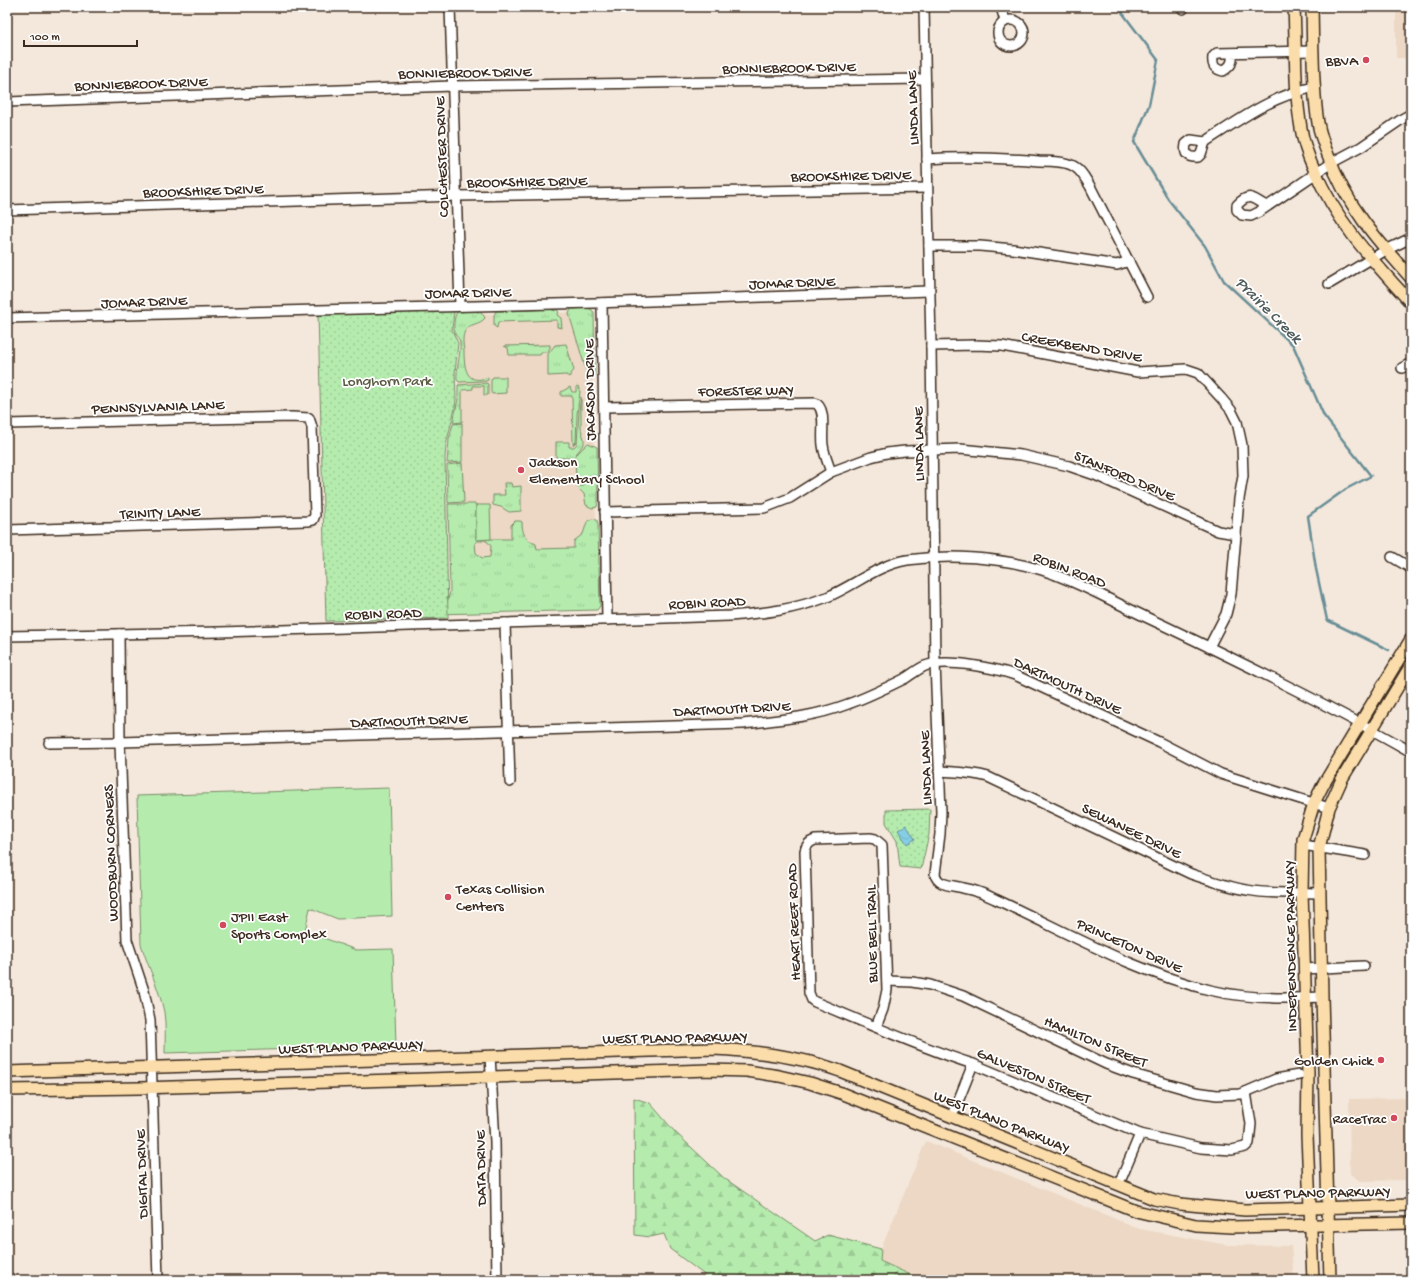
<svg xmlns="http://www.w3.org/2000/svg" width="1418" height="1287" viewBox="0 0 1418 1287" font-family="'Gochi Hand',sans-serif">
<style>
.built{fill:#ecd8c4}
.grass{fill:url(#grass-tufts);stroke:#788b66}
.forest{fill:url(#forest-firs);stroke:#788b66}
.park{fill:url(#park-dots);stroke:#788b66}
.pitch{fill:#b5ecae;stroke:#788b66}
.water{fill:url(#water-waves);stroke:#678d96}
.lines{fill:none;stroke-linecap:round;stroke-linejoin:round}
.stream{stroke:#678d96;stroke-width:2.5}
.minor-casing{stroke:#3b2a1e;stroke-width:12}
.major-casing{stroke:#3b2a1e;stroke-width:14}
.minor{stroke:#fff;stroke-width:9}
.major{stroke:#faddab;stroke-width:11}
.poi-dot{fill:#d1495b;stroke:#fff;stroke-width:1.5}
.labels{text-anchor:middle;stroke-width:3.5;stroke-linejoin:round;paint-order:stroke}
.poi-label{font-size:15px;fill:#3b2a1e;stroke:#fff;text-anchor:end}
.street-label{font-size:15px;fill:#3b2a1e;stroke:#fff}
.park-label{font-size:15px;fill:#5a5a42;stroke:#fff}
.water-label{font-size:16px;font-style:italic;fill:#515c5a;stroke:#fff}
</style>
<defs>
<pattern id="grass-tufts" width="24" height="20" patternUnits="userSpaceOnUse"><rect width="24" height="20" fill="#b5ecae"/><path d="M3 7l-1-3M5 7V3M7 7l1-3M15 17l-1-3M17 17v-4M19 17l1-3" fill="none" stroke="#9dcb95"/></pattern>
<pattern id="forest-firs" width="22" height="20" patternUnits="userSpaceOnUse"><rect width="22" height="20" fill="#b5ecae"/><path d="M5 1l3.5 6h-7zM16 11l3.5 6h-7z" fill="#9dcb95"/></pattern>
<pattern id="park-dots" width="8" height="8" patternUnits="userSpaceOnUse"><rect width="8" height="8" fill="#b5ecae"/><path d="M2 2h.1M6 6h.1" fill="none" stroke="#9dcb95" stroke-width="1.8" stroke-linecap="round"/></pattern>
<pattern id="water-waves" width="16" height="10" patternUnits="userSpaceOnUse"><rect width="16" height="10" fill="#85cfe6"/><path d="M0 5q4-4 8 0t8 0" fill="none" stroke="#74b2c5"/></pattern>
</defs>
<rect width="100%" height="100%" fill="#f4e8dc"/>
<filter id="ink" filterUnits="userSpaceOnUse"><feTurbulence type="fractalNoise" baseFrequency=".025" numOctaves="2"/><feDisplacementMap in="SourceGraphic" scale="8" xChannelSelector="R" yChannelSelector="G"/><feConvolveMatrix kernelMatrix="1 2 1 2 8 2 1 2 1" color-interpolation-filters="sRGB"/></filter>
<g filter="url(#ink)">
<!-- built -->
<g class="built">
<rect x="1396" y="7" width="15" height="51"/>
<path d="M591,312L598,609L451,614L448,493V447L458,405V375L461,340L454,330L455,315Z"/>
<path d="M1411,1098V1180L1360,1181L1350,1174L1349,1099Z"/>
<path d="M926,1141L1140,1229L1227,1245L1291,1246L1294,1280H914L915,1277L880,1261L881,1249Z"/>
</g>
<!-- grass -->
<g class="grass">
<path d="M589,308L594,312L595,376L586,370L569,314L571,309Z"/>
<path d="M550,309L555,311L556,309L559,312L557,315L561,318L562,328L557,327V320L498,322L497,328L494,326V315L496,311H506V313H507L508,311Z"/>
<path d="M457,312C466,312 481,308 485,318C480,325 469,323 465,331C462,337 463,344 464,350C464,365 465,387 488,377V380L486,381L459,382L457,380C456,368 461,354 460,342C459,338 457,337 455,334C453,329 454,316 457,312Z"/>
<path d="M566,344L574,370L571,374V375L569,377L566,375L548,376V354L555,345Z"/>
<path d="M550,345V348L547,352H541L540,355H509L508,348L504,346Z"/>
<path d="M493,377H506V393L492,394L491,392V380Z"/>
<path d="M486,383L488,384V395H484V386H473V389L462,390V422L453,423L458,399V385Z"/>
<path d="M578,386L580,392L577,414L576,442L573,445L572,396H561V392L570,387L572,392H576V387Z"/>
<path d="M581,397V429L584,439V444L573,458H556V442H569V447H574L577,444L579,412Z"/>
<path d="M462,423V462L447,463L449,439L453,424Z"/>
<path d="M588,443L597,447L598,501L597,507L592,508L586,505L584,494L576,486H584V482H576L575,456Z"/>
<path d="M462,463L464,502L448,503L447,465Z"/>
<path d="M504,483H511L512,487L521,486V511L509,512L501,507L493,505V495H505Z"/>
<path d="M448,504H476V539H483V541H477L475,543L476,553L482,558L490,557L491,546L487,541H485V539H511V525L515,521H520L522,522C522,533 525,540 536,544L537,549L574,548V541L583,534L587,522L592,519L597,520L598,526L600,606L597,610L436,614L448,600L450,591Z"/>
</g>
<!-- forest -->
<path class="forest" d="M634,1098L650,1103L675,1132L724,1178L815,1241L828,1235L881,1249L880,1261L915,1277L914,1280H711L670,1249L664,1234L650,1237L635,1235Z"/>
<!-- park -->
<g class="park">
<path d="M454,311L452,330L458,343L455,373L456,399L455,408L446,445L445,458L448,618L326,621L318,314Z"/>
<path d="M930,809L929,834L921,869L900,867L897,841L886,823V810Z"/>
</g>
<!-- pitch -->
<g class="pitch">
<path d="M476,505H490L491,539L476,540Z"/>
<path d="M389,788L392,916L338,919L310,908L305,931L356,950L393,949L396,1046L165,1053C165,1040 166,1025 164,1012C159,988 148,967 141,944L137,796Z"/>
</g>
<!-- water -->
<path class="water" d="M906,825L915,839L907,844L898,830Z"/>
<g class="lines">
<!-- stream -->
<path class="stream" d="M1118,7L1158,60L1149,105L1134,142L1168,199L1205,246L1224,281L1293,345L1324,416L1371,476L1346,489L1308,516L1316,569L1327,620L1389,650"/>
<!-- minor casing -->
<g class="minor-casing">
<g id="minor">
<path d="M450,7L460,306"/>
<path d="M924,7L931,346L935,663L941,812L940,834L935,874C936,878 938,881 942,883C949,886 956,886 963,888C974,890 985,894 995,899C1065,931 1134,972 1210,990C1246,999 1285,999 1322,997"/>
<path d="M1001,7L1005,21"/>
<path d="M1181,7L1183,9"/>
<circle cx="1011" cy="33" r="13"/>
<path d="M1232,53C1233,63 1231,66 1223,71C1214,69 1212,65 1213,57L1217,53L1313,51"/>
<path d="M7,102L453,86L924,79"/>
<path d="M1191,140L1205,142L1201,154L1198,157C1187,158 1184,154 1186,144Z"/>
<path d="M1205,142C1239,120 1273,95 1315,87"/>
<path d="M927,159C965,156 1001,158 1039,161C1048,161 1067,161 1075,167C1082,171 1086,180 1090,186L1147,297"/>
<path d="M1267,206C1254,201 1251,190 1237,205V210L1242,215L1251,216L1259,212L1331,163L1361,147L1402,119L1411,114"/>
<path d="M7,210L457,196L927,188"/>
<path d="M929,246H980L1013,249L1117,265L1129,261"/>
<path d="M1329,284L1386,250L1411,238"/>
<path d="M602,303L607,620"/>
<path d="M7,318L595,303L929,291"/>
<path d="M931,346L975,345L1002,346L1138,372L1186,369L1198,373L1221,398L1231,410L1237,422L1242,445L1243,476L1239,499L1231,594L1226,614L1209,647"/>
<path d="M1402,368L1411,363"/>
<path d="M604,407L815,403C827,408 821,433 823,445C824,454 828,463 831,472"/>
<path d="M7,424L292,417L309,418L312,427L315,515L313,520L308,521L7,530"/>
<path d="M605,512L764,508L790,498L831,472L871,457L887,453L905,451L960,449L1021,455L1069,466L1095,475L1218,531L1236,534"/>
<path d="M1392,557L1411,568"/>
<path d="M505,623L510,782"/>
<path d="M119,634L120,742L127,940L144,991L150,1020L158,1280"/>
<path d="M7,636L220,632L730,616C765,613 793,610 827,597C854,586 877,565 907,560C950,554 999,557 1042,570C1061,576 1080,585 1099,594C1121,605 1143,616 1165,626C1247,665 1329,705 1408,750"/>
<path d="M49,743L120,742L743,724C779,720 814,717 848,704C868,697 886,688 904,679C911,675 918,669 925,666C946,658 994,668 1015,675L1159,742L1221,774L1329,808"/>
<path d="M939,771C956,772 972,772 988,777L1191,874C1209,880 1228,887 1247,890C1271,895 1295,892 1319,893"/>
<path d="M1303,845L1365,855"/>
<path d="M1304,969L1364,966"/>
<path d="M887,981L912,982L930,985L963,996L1106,1064L1133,1074L1196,1092L1217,1095L1241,1094L1276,1079L1299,1075"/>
<path d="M876,1027L883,1009L887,990L882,845L875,839L870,838L815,840C809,842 806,845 805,851L809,993L812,1000L815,1002C867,1023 919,1047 973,1064L1140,1134L1201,1148L1232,1150L1245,1147L1249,1143L1251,1124L1246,1092"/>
<path d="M490,1056L495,1142L497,1280"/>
<path d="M955,1109L973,1064"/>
<path d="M1122,1177L1140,1134"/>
</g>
</g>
<!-- major casing -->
<g class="major-casing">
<g id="major">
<path d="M1294,7C1296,47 1294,89 1301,128C1303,142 1308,156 1314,169C1337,223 1372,260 1411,303"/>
<path d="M1312,7C1313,45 1312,85 1318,123C1320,134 1324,145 1328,155C1346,205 1376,239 1411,278"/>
<path d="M7,1072L713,1049C757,1051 799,1056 840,1071L1154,1199L1180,1204L1245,1210L1411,1205"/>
<path d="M7,1090L140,1088L710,1070L747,1071L779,1076L810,1083L841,1093L1136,1211L1196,1225L1231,1227L1411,1223"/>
<path d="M1313,1280L1307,1135L1308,1074L1302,893L1303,839L1314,803L1323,785L1411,639"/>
<path d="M1330,1280L1322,997L1319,848L1329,808L1342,779L1411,665"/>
</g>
</g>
<!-- minor -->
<use href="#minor" class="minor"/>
<!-- major -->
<use href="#major" class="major"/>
</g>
</g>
<!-- markers -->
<g class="poi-dot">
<circle cx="1366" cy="60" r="4"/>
<circle cx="521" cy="470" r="4"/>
<circle cx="448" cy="897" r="4"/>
<circle cx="223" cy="925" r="4"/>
<circle cx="1381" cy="1060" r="4"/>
<circle cx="1394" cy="1118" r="4"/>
</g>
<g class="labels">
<!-- poi labels -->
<g class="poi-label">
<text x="1358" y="65">BBVA</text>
<text x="529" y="466" text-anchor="start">Jackson<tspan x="529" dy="17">Elementary School</tspan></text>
<text x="456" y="893" text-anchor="start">Texas Collision<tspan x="456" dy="17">Centers</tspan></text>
<text x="231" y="921" text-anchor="start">JPII East<tspan x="231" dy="17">Sports Complex</tspan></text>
<text x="1373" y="1065">Golden Chick</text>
<text x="1386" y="1123">RaceTrac</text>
</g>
<!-- street labels -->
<g class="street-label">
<text transform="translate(789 67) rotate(-1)" y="5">BONNIEBROOK DRIVE</text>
<text transform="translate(465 72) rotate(-1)" y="5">BONNIEBROOK DRIVE</text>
<text transform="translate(141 83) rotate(-2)" y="5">BONNIEBROOK DRIVE</text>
<text transform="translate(912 108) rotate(-92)" y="5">LINDA LANE</text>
<text transform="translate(441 157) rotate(-92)" y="5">COLCHESTER DRIVE</text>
<text transform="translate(851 175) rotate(-1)" y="5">BROOKSHIRE DRIVE</text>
<text transform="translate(527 181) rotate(-1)" y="5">BROOKSHIRE DRIVE</text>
<text transform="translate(203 190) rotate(-2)" y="5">BROOKSHIRE DRIVE</text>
<text transform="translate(792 282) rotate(-2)" y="5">JOMAR DRIVE</text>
<text transform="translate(468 292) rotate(-1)" y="5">JOMAR DRIVE</text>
<text transform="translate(144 301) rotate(-2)" y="5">JOMAR DRIVE</text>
<text transform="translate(1082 346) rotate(10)" y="5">CREEKBEND DRIVE</text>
<text transform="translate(589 390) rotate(-91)" y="5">JACKSON DRIVE</text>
<text transform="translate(746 390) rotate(-1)" y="5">FORESTER WAY</text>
<text transform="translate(158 406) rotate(-2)" y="5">PENNSYLVANIA LANE</text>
<text transform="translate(918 444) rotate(-91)" y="5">LINDA LANE</text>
<text transform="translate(1125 475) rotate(23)" y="5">STANFORD DRIVE</text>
<text transform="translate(160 512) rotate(-2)" y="5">TRINITY LANE</text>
<text transform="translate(1070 569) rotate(21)" y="5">ROBIN ROAD</text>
<text transform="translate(707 602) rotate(-3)" y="5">ROBIN ROAD</text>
<text transform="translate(383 613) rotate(-2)" y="5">ROBIN ROAD</text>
<text transform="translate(1068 685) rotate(25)" y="5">DARTMOUTH DRIVE</text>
<text transform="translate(732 708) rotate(-3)" y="5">DARTMOUTH DRIVE</text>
<text transform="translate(409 720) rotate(-2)" y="5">DARTMOUTH DRIVE</text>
<text transform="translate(925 768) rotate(-92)" y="5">LINDA LANE</text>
<text transform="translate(1132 830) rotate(26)" y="5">SEWANEE DRIVE</text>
<text transform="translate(110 853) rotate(-92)" y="5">WOODBURN CORNERS</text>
<text transform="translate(793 922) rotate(-92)" y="5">HEART REEF ROAD</text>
<text transform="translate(871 934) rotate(-91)" y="5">BLUE BELL TRAIL</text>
<text transform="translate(1130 945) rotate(24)" y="5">PRINCETON DRIVE</text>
<text transform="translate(1290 946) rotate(-91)" y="5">INDEPENDENCE PARKWAY</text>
<text transform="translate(675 1037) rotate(-1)" y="5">WEST PLANO PARKWAY</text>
<text transform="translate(1096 1041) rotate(23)" y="5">HAMILTON STREET</text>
<text transform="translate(351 1046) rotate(-2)" y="5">WEST PLANO PARKWAY</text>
<text transform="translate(1034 1075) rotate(23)" y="5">GALVESTON STREET</text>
<text transform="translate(1002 1121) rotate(22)" y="5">WEST PLANO PARKWAY</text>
<text transform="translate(480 1168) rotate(-91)" y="5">DATA DRIVE</text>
<text transform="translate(141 1174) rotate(-92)" y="5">DIGITAL DRIVE</text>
<text transform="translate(1318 1192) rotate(-1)" y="5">WEST PLANO PARKWAY</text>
</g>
<!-- park labels -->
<g class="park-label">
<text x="387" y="385">Longhorn Park</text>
</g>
<!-- water labels -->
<g class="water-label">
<text transform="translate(1270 309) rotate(45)" y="6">Prairie Creek</text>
</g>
</g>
<!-- margin -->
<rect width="1418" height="1287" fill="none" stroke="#fff" stroke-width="24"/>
<rect x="12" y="12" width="1394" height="1263" fill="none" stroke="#3b2a1e" stroke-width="1.5" filter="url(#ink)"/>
<!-- scale -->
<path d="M24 40v6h113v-6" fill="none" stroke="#3b2a1e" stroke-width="2"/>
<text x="30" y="40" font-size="12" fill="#3b2a1e" stroke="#ffffff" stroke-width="3" paint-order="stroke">100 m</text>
</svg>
